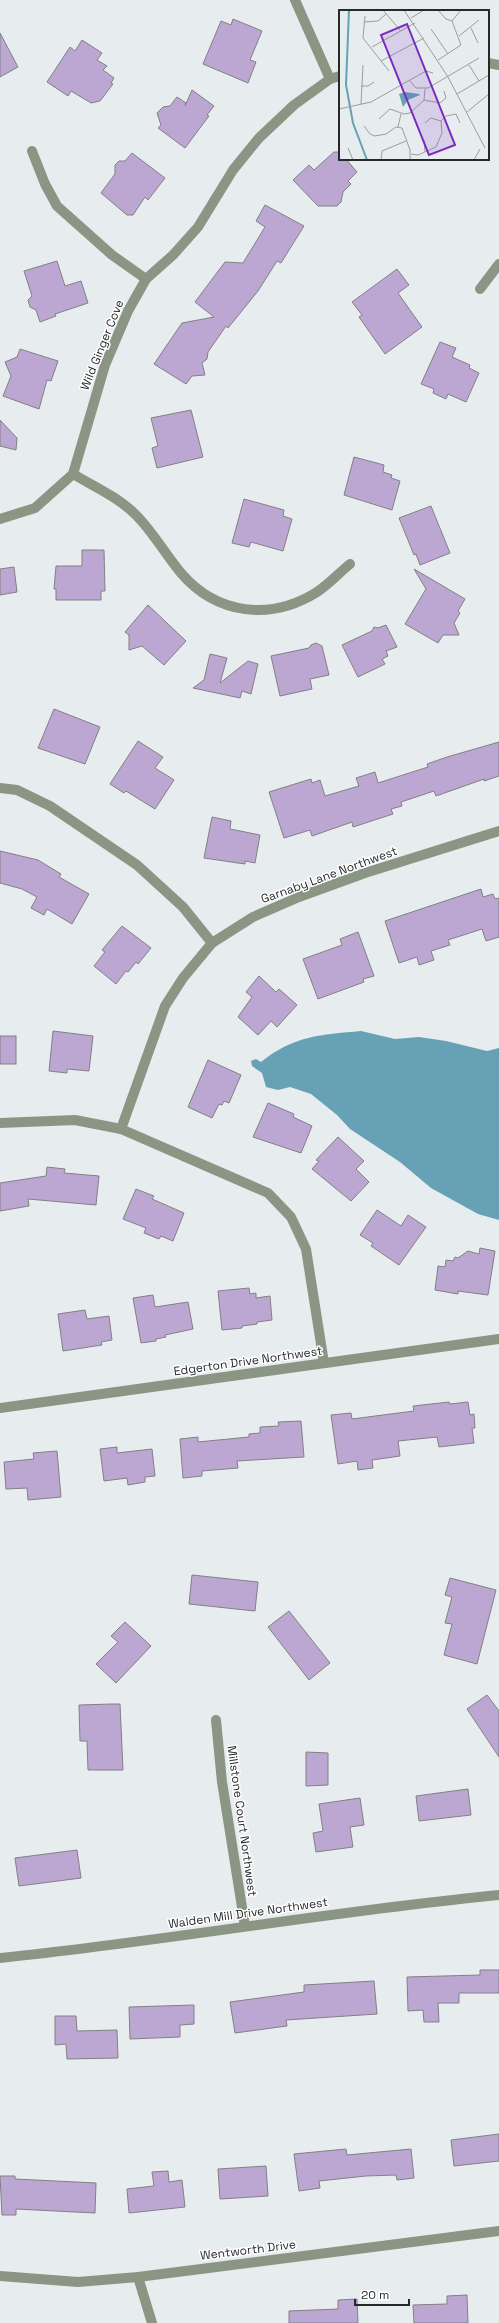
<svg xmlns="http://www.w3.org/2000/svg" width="499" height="2323" viewBox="0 0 499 2323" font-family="'Space Grotesk',sans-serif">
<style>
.water{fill:#67a1b5}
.building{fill:#bca7d3;stroke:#828084}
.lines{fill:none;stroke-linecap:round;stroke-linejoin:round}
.minor{stroke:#8a9683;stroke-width:10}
.labels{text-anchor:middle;stroke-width:3;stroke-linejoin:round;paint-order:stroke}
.street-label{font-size:12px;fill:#262829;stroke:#fff}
.inset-river{fill:none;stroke:#67a1b5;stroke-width:2}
.inset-road{fill:none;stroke:#9a9ea0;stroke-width:1}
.view{fill:#7b2cbf;fill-opacity:0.15;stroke:#7b2cbf;stroke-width:2}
.inset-edge{fill:none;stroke:#262829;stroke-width:2}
</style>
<rect width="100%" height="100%" fill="#e7ecef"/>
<!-- water -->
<path class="water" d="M361,1031L395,1039L419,1037L446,1041L487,1051L499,1048V1220L478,1214L431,1188L400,1162L350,1129L337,1115L311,1094L290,1087L278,1090L266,1087L262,1073L252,1066L251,1061L256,1059L261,1062C295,1035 320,1035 361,1031Z"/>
<!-- building -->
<g class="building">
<path d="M233,19L262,31L250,60L256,62L248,83L203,64L221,21L231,25Z"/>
<path d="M0,33L18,67L0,77Z"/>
<path d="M82,40L102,53L97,60L107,66L103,70L114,78L111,83L113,84L100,101L91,103L71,91L68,96L47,82L70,47L75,51Z"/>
<path d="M192,90L214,106L207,115L209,116L185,148L158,128L161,125L157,113L163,107L170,106L177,97L186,103L185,106Z"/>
<path d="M334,152H340V159H346L357,172L348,181L351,184L343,192L341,202L337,206H318L293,180L309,165L314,170Z"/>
<path d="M132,153L165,178L148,200L145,197L133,215H127L101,193L115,174V165L119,161H125Z"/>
<path d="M265,205L304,226L281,263L277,261L258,291L228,328L226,326L208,352L207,359L202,363L205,375L192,376L186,384L154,364L182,323L214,317L195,302L225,262L243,263L265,227L256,221Z"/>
<path d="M57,261L65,286L81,281L88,303L55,314L56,316L40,322L36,310L30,307L28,300L32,296L24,271Z"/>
<path d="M397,269L409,285L398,293L422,327L385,354L359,317L362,315L352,302Z"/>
<path d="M440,342L456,348L452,357L470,365L469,368L479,373L466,402L448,394L446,399L433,393L434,389L421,384Z"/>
<path d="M20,349L58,361L51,381L47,380L39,409L3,396L11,376L5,362L17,357Z"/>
<path d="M191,410L203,457L157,468L152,448L158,446L151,418Z"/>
<path d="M0,420L17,438L16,450L0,446Z"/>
<path d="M354,457L384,465L383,472L392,475L391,478L400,481L392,510L344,495Z"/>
<path d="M244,499L284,510L283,516L292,519L283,551L251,542L249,547L232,543Z"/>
<path d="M431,506L450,553L420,565L416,554L414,555L399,518Z"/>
<path d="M82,550H104L105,591H101V600H56V589H54L56,566H82Z"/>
<path d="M14,567L17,592L0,595V569Z"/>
<path d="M414,569L465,599L458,611L460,613L454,623L459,635H443L438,643L405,624L426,589Z"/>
<path d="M148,605L186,641L164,665L142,646L129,650V635L125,632Z"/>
<path d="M386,625L397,647L386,651L388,656L382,659L385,664L358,677L342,645L372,631L374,627L378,628Z"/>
<path d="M316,643L322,646L329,675L310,679L312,689L280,696L271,656L309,648L311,645Z"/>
<path d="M210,654L227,658L220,683L248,661L258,664L251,694L242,691L240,698L193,688L204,680Z"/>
<path d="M54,709L100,727L85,764L38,748Z"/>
<path d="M138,741L163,757L155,768L174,780L155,809L126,791L124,793L110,784Z"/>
<path d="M499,742V776L484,781V779L436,796L434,791L401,802L402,806L391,809L393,814L353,827L352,822L312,836L310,830L284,838L269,792L311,779L312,783L320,780L325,796L359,786L356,778L375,772L378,783L428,767L427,764L447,757Z"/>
<path d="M212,817L231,821L230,829L260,835L255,863L245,861V864L204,858Z"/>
<path d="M0,851L38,860L61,874L59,877L89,894L72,924L47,909L44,915L31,908L37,897L22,889L0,883Z"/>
<path d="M481,889L483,897L493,894L495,899L499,898V937L486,941L482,929L448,940L450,945L431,951L434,960L419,965L417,957L399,963L385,921Z"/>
<path d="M122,926L151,948L138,964L136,962L128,972L126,971L116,984L94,966L105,952L102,950Z"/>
<path d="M358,932L374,976L363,979L364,982L318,999L303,959L342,945L340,939Z"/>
<path d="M259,976L276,992L279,989L297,1005L277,1027L271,1021L258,1035L238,1017L252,997L246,992Z"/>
<path d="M53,1031L93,1036L89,1071L67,1069V1073L49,1071Z"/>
<rect x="0" y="1036" width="16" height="28"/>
<path d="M208,1060L241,1075L229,1103L224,1101L222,1105L219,1104L212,1118L188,1107Z"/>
<path d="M268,1103L294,1114L293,1117L312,1126L301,1153L253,1137Z"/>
<path d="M338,1137L364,1161L356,1169L369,1182L351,1201L312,1169L319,1161L316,1160Z"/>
<path d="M47,1167L65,1169L64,1173L99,1176L96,1205L28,1199L29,1206L0,1211V1183L46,1176Z"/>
<path d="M136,1189L154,1196L152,1199L184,1213L173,1241L161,1236L159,1239L144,1233L146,1228L123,1219Z"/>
<path d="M377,1210L401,1226L408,1215L426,1227L399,1265L371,1246L373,1243L360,1235Z"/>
<path d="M480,1248L495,1251L488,1295L458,1291V1294L435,1290L438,1266L445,1267L446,1260L453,1261L455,1257L458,1258L468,1251L479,1254Z"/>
<path d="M249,1288L250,1294L256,1293V1298L270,1296L272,1320L257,1322V1324L242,1326V1328L222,1330L218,1291Z"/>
<path d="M153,1295L155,1307L188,1302L193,1329L165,1335L166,1337L156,1339V1341L141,1343L133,1298Z"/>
<path d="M85,1310L87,1319L109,1316L112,1340L101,1342L102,1345L63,1351L58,1314Z"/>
<path d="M449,1402L450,1404L468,1402L470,1415L474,1414L475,1428H472L474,1443L439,1447L437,1437L398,1441L400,1456L372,1460L373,1468L358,1470L357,1461L338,1464L331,1415L351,1413L352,1419L414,1411L413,1406Z"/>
<path d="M301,1421L304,1457L237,1461L238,1468L202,1471V1476L183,1478L180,1439L198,1437V1442L249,1437V1434L260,1433V1427L279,1426L278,1422Z"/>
<path d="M117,1447V1453L152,1449L155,1476L145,1477V1482L128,1485L127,1478L104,1481L100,1449Z"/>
<path d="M57,1451L61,1497L28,1500L27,1488L6,1489L4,1462L34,1459L33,1453Z"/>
<path d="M192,1575L258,1582L255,1611L189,1604Z"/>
<path d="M450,1578L496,1590L477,1664L444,1655L452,1624L445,1623L452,1597L445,1595Z"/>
<path d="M289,1611L330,1663L309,1680L268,1627Z"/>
<path d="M125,1622L151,1646L116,1683L96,1664L118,1642L111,1636Z"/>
<path d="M487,1695L499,1711V1757L467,1709Z"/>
<path d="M112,1704H120L123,1770H88L87,1741H80L79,1705Z"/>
<path d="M306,1752L328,1753V1785L306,1786Z"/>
<path d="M468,1789L471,1815L419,1821L416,1796Z"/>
<path d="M360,1798L364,1825L350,1827L353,1847L316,1852L313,1833L323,1831L319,1804Z"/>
<path d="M77,1850L81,1878L19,1886L15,1858Z"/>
<path d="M480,1970H499V1993H459V2003H438L439,2022H424L423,2010L408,2011L407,1977L480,1975Z"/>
<path d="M374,1981L377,2014L286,2020L287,2026L235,2033L230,2002L304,1992V1985Z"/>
<path d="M194,2005V2024L180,2025V2037L130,2039L129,2007Z"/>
<path d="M55,2016H76L77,2031L117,2030L118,2058L67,2059L66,2044L55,2045Z"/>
<path d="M499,2134V2161L454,2166L451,2140Z"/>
<path d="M346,2149L347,2155L411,2149L414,2178L397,2180L396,2175L366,2176L319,2181L320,2188L299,2191L294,2154Z"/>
<path d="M266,2166L268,2196L220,2199L218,2169Z"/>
<path d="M168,2171L169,2182L182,2180L185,2207L129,2213L127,2189L154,2186L152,2172Z"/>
<path d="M0,2176H15V2179L96,2183L95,2213L16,2209V2215H2Z"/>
<path d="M467,2295L468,2323H414L413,2305L447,2304V2296Z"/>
<path d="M357,2299L358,2323H289V2311L338,2309V2300Z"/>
</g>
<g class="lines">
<!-- minor -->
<g class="minor">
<path d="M295,0L330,79"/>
<path d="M488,63L499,65"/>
<path d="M32,151L45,184L57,206L112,255L146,279"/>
<path d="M480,289L499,264"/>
<path d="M73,474C95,487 118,497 136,515C153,532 165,554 181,573C217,615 271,621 317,592C329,584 339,573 350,564"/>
<path d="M0,519L35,508L73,474L105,365L128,311L146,279L173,255L198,227L233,170L259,138L294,105L330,79L340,76"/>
<path d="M0,788L17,790L50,806L137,865L183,907L212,943"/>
<path d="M0,1123L75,1120L121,1129L268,1193L291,1217L306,1249L324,1363"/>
<path d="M121,1129L165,1006L183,978L212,943L253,917L299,897L365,873L499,831"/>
<path d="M0,1408L499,1339"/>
<path d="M216,1720L222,1782L245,1926"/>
<path d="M0,1958C167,1941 332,1911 499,1895"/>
<path d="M0,2276L78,2282L138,2277L499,2231"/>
<path d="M138,2277L152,2323"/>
</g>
</g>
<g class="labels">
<!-- street labels -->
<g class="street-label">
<text transform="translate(102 345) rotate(-68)" y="4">Wild Ginger Cove</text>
<text transform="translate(329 875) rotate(-20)" y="4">Garnaby Lane Northwest</text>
<text transform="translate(248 1361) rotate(-8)" y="4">Edgerton Drive Northwest</text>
<text transform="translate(242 1821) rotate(82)" y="4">Millstone Court Northwest</text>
<text transform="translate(248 1913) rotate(-8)" y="4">Walden Mill Drive Northwest</text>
<text transform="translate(248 2250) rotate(-7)" y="4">Wentworth Drive</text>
</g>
</g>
<!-- overview -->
<g transform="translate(339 10)">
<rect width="150" height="150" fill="#e7ecef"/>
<path d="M66,82L80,84L81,85L69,90L64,97L60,84Z" fill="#67a1b5"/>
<path class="inset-river" d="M10,0L7,75L14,113L28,150"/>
<path class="inset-road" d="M44,0L61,20M65,0L109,67L146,138M99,0L107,9L113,11M26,6L24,28L50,61M72,8L85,0M25,12L39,11L47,4M132,18L139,33M92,19L109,44M120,26L140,10M33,37L76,13M99,50L122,35L113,11L122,0M42,51L85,28M130,55L140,71M71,71L77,78H89L140,48M22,76H29L35,72M118,84L150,65M85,90L101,93L107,88L105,81M22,94L24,55M0,99L32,92L87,61L94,63M128,102L150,84M40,109L51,99L65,104L71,103L85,90L86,79M86,113L92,108L102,111M25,116L31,124L36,126L47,124L57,117L63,118L71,140V150M59,117L62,104M85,130L86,142M9,138L14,150M72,144L79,145L97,137L103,123L102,111L107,106L117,104L121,113M42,150L43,141L67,131M135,150L141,139"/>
<path class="view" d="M68,14L116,135L90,145L42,25Z"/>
<rect width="150" height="150" class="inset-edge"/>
</g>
<!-- scale -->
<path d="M355 2299v6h54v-6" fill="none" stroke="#262829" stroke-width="2"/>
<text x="361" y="2299" font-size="12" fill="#262829" stroke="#ffffff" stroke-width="3" paint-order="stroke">20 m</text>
</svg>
